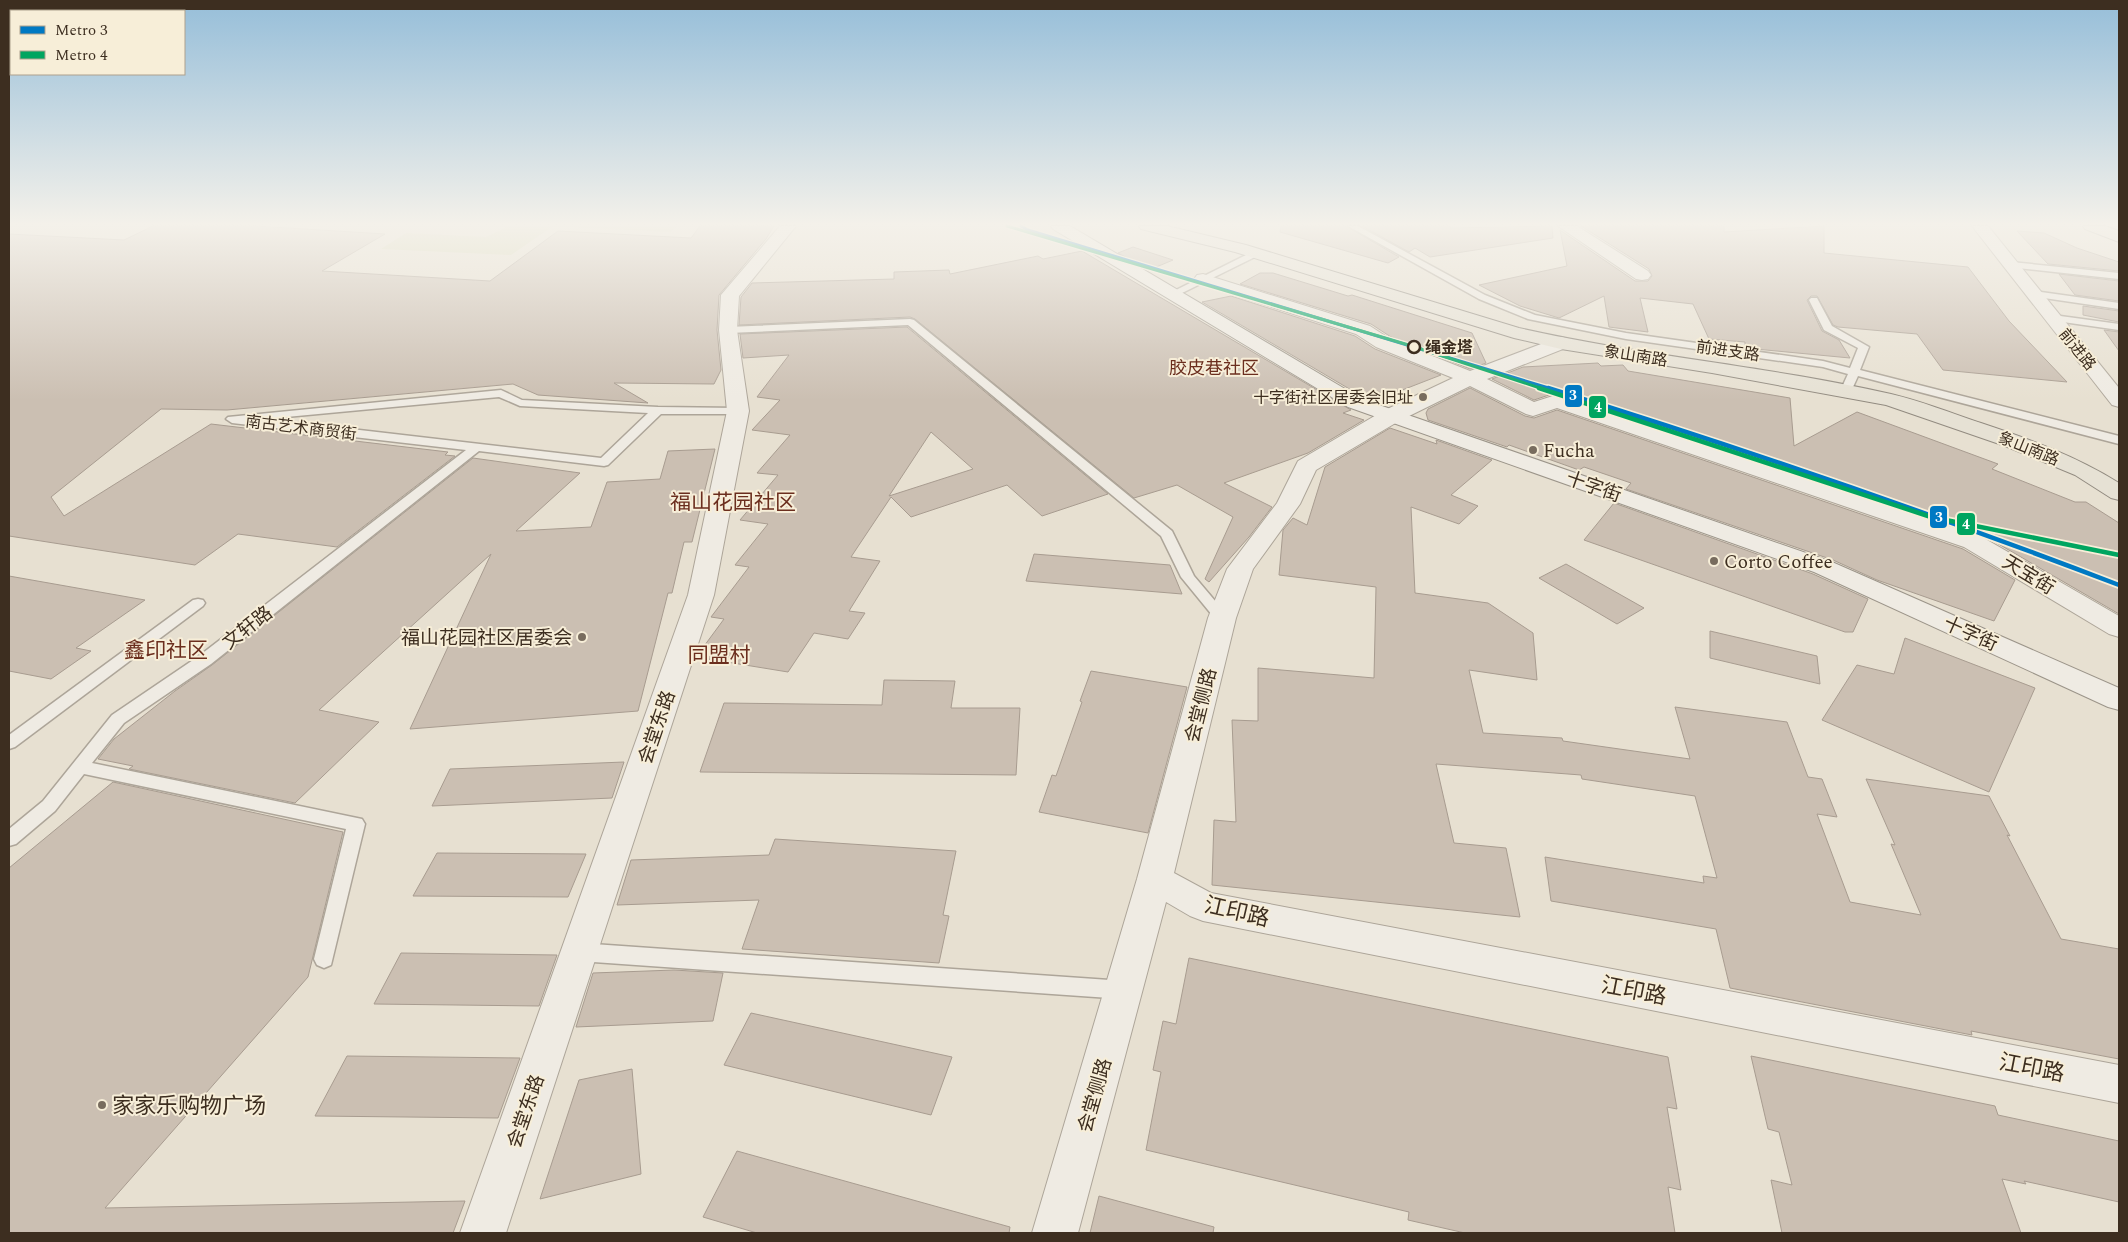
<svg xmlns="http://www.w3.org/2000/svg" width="2128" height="1242" viewBox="0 0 2128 1242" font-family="Spectral,'Noto Sans SC',serif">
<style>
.green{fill:#d6d7b3}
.building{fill:#cbbfb2;stroke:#a89c90;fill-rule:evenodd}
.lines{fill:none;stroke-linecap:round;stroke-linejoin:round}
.lane-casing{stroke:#ada599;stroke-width:3}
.street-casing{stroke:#ada599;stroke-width:2}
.secondary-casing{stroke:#9c958a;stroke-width:2}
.primary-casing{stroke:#928b80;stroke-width:2}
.lane{fill:#efebe3;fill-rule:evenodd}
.street{fill:#efebe3;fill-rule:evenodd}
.secondary{fill:#efebe3;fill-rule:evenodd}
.primary{fill:#e6e1d4;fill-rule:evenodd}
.metro-1-far1-casing{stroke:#f7eed8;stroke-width:5.5}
.metro-1-casing{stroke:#f7eed8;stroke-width:8}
.metro-2-far1-casing{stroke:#f7eed8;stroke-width:5.5}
.metro-2-casing{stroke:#f7eed8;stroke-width:8}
.metro-1-far1{stroke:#0079c3;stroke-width:3}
.metro-1{stroke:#0079c3;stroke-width:4.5}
.metro-2-far1{stroke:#00a560;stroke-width:3}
.metro-2{stroke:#00a560;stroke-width:4.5}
.stop-dot{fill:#f7eed8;stroke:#3d2e20;stroke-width:2.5}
.poi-dot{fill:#786c5e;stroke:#f7eed8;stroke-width:2}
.labels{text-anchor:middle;stroke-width:4;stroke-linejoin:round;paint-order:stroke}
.far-stop-label{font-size:16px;font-weight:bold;fill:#3d2e20;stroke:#f7eed8;text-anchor:start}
.far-street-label{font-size:16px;fill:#3d2e20;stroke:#f7eed8}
.far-poi-label{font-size:16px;fill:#3d2e20;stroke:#f7eed8;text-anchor:end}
.far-quarter-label{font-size:18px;fill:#6b2e1e;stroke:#f7eed8}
.poi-label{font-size:19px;fill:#3d2e20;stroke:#f7eed8;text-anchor:start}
.street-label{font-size:19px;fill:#3d2e20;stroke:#f7eed8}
.quarter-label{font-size:21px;fill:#6b2e1e;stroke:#f7eed8}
.near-street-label{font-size:22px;fill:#3d2e20;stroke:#f7eed8}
.near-poi-label{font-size:22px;fill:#3d2e20;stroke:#f7eed8;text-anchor:start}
.line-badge{stroke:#f7eed8;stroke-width:2}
.badge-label{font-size:14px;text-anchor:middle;font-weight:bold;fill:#fff}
</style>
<rect width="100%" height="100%" fill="#e7e0d1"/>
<!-- green -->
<path class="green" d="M509,226H678L670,232L553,226L511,255L381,249L406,233L486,237Z"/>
<!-- building -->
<g class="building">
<path d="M153,226H256L385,234L322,271L490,281L558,231L691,238L700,226H774L766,239L719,295L717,330L721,370L714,384L614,383L648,403L538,395L513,384L227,410L161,409L51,497L64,516L211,424L448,452L445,455L455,456L337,547L238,534L195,565L9,536V234L124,240Z"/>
<path d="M1281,226H1346L1399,257L1388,263L1280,232Z"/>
<path d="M1362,226H1449L1451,228L1552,226L1553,238L1430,257L1415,248L1409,252Z"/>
<path d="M1581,226H1724V232L1824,226V253L1968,267L2009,321L2067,382L1943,370L1917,334L1838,327L1833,325L1817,296H1811L1807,300L1822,331L1839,340L1850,358L1745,348V342L1709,339L1693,304L1640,298L1648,332L1609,327L1604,296L1559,318L1520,306L1479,285L1567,266L1560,230L1635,281H1648L1652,276L1649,269Z"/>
<path d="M2017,231L2044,233L2077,248L2119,262V271L2048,264Z"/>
<path d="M1133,247L1173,260L1149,270L1118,253Z"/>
<path d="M1082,251L1351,410L1343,413L1364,420L1308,453L1224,483L1272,507L1249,537L1209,582L1205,579L1233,517L1177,485L1134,498L915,319L910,317L739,325L741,297L752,283L894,279V272L949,270L950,274L1038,256L1043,259Z"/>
<path d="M1260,273H1273L1348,296L1352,295L1472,333L1486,363L1470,369L1391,337L1371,324L1240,284Z"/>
<path d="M2059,274L2119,281V301L2075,295Z"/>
<path d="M1231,296L1355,336L1375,349L1441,375L1374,401L1363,397L1202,302Z"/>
<path d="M2083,306L2119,311V322L2083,315Z"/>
<path d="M907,327L1108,494L1042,516L1007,485L911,517L891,497L851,557L880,561L849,611L865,613L848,639L814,633L788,672L696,657L724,619L711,617L749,567L735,565L768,524L740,520L778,475L757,473L790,435L752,430L780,400L757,397L789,355L743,358L740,334ZM931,432L973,469L889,496Z"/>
<path d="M2104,330L2119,332V351Z"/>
<path d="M1598,363L1601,366L1623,365L1628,371L1790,398L1794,446L1857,412L1998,464L1992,469L2075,502H2086L2119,523V614L1983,535L1564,395L1555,393L1534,400L1492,379L1523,367Z"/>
<path d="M1470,388L1525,416L1534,418L1557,410L1963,549L2015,580L1994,621L1877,580L1833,560L1626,489L1631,483L1584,467L1579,470L1509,445L1507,447L1428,420L1426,413L1428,409Z"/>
<path d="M1390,428L1437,444L1436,440L1492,460L1451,495L1478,506L1459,524L1411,507L1415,593L1488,603L1533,633L1537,680L1469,670L1483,733L1562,738L1563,741L1690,759L1675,707L1787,722L1808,777L1822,779L1837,817L1817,814L1850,902L1921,915L1891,844L1895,845L1866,779L1989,796L2010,836L2007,835L2061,939L2119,949V1059L1971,1031L1972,1035L1730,988L1716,929L1551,901L1545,857L1704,883L1703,876L1717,878L1695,796L1582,779L1581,775L1436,764L1454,843L1506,848L1520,917L1212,885L1214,820L1236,822L1232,720L1258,721V668L1374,678L1376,587L1279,575L1283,530L1293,518L1307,525L1325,467Z"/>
<path d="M715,449L692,542H684L672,593H668L638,711L410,729L491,554L319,710L379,722L295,803L129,769L133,766L98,759L114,739L175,691L212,665L473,458L580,473L516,531L591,527L607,482L660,479L668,451Z"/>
<path d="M1614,503L1813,574L1868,599L1853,632H1845L1584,540Z"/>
<path d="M1034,554L1170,565L1182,594L1026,581Z"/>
<path d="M1566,564L1644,608L1617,624L1539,578Z"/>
<path d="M9,576L145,600L76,648L91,651L51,679L9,671Z"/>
<path d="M1710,631L1817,656L1820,684L1710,658Z"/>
<path d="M1905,638L2035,688L1989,792L1822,720L1857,665L1894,674Z"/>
<path d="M1091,671L1187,687L1148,833L1039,812L1052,775L1056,776L1082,702L1080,701Z"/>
<path d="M884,680L955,681L951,708H1020L1016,775L700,772L724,703L882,705Z"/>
<path d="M624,762L612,798L432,806L450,769Z"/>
<path d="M113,782L343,832L308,977L105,1208L465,1201L453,1233H9V868Z"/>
<path d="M775,839L956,851L943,915L949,916L939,963L742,949L759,900L617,905L631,860L769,855Z"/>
<path d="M437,853L586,854L568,897L413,896Z"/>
<path d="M401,953L557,955L539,1006L374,1004Z"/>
<path d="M1189,958L1668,1057L1677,1109L1667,1107L1681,1190L1668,1187L1675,1233H1465L1408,1220L1409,1212L1146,1150L1161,1072L1153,1070L1163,1021L1176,1024Z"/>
<path d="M674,970L723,973L713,1021L576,1027L593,973Z"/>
<path d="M751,1013L952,1057L931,1115L724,1065Z"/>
<path d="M347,1056L520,1058L498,1118L315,1116Z"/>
<path d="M1751,1056L1995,1106L1998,1115L2119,1141V1202L2024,1181L2026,1184L2002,1179L2021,1233H1782L1771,1180L1792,1185L1779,1132L1768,1129Z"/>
<path d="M632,1069L641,1174L540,1199L579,1080Z"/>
<path d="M737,1151L1010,1227L1009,1233H757L703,1217Z"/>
<path d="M1099,1196L1214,1227L1213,1233H1090Z"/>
</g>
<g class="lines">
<!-- lane casing -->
<g class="lane-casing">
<g id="lane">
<path d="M1348,226H1358L1485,295L1535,315L1626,333L1823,361L1850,368L1858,348L1824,330L1809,300L1811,298H1817L1832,326L1869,347L1860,370L2119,436V444L1858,376L1853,387H1845L1843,385L1848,374L1823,367L1626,339L1528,319L1479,299Z"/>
<path d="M1256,250L1261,253L1259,255L1176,296L1173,297L1168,294Z"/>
<path d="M2011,262L2119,273V279L2008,267V263Z"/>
<path d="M2034,291L2119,303V309L2031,296V292Z"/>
<path d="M2053,315L2119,324V330L2049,320L2048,318Z"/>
<path d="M910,319L914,320L1172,531L1194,576L1227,615L1229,618L1227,621H1217L1181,577L1161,536L908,325L728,333L723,330L728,327Z"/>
<path d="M501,390L522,400L658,407L738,408L744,411L738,414H661L608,465L604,466L479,451L211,664L124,723L92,763L362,819L365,824L331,965L324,968L317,965L314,959L346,829L84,774L55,811L16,844L9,846V829L43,801L112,715L199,656L466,450L232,423L226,419L228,417ZM499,397L520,406L648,413L601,458L265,419Z"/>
<path d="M198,599L203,600L205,603L203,606L15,747L9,749V735L193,600Z"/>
<path d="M579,943L1124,981L1131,984L1134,990L1131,996L1124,999L579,961L572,958L569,952L572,946Z"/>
</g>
</g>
<!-- street casing -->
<g class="street-casing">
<g id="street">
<path d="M780,226H796L739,296L737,330L749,411L714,595L506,1233H460L688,595L727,411L719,330L721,295Z"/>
<path d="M1558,226H1577L1648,271L1651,275L1648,279L1642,280L1636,279Z"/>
<path d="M1972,226H1988L2119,388V407L2112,405Z"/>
<path d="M1203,274L1370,326L1390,339L1470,371L1554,339L1561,337L1568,339L1571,343L1568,347L1487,379L1534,402L1556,395L1563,397L1982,537L2119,616V637L2109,634L1964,547L1557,408L1533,416L1526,414L1470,386L1399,421L1316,470L1300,504L1253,569L1236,618L1174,873L1211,893L2119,1065V1103L1203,921L1190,916L1166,902L1078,1233H1032L1137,879L1208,618L1227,569L1277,503L1298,461L1383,411L1453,378L1376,347L1356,334L1197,283L1194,279L1197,275Z"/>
</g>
</g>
<!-- secondary casing -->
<g class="secondary-casing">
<path id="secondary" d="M1051,226H1070L1362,399L1832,562L2119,688V710L2108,707L1814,572L1348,407L1053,229Z"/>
</g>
<!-- primary casing -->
<g class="primary-casing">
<g id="primary">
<path d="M1139,226H1167L1246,245L1519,328C1642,356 1768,366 1891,394C1921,401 1951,413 1981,423C2029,439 2076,456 2119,483V500L2111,498L2075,475L2005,446L1886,405L1712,373L1561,349L1514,338L1235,252L1141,229Z"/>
<path d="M2083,226H2105L2119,231V242L2085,229Z"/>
</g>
</g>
<!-- lane -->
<use href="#lane" class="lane"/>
<!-- street -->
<use href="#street" class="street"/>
<!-- secondary -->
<use href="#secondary" class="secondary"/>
<!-- primary -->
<use href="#primary" class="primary"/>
<!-- metro-1-far1 casing -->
<g class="metro-1-far1-casing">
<path id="metro-1-far1" d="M1021,226L1028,230L1552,389"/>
</g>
<!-- metro-1 casing -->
<g class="metro-1-casing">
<path id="metro-1" d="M1548,388C1741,448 1931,513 2119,585"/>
</g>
<!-- metro-2-far1 casing -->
<g class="metro-2-far1-casing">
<path id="metro-2-far1" d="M1007,226L1412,346L1543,389"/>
</g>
<!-- metro-2 casing -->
<g class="metro-2-casing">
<path id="metro-2" d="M1539,388L1931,517L2119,555"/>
</g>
<!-- metro-1-far1 -->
<use href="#metro-1-far1" class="metro-1-far1"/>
<!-- metro-1 -->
<use href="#metro-1" class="metro-1"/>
<!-- metro-2-far1 -->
<use href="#metro-2-far1" class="metro-2-far1"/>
<!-- metro-2 -->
<use href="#metro-2" class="metro-2"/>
</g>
<!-- sky -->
<linearGradient id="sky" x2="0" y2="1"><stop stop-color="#96bed9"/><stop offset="0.56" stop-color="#f4f1ea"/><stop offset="1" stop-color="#f4f1ea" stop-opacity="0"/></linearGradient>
<rect width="2128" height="400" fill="url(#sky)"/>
<!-- markers -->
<circle class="stop-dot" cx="1414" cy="347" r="6"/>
<g class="poi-dot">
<circle cx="1423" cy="397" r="5"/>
<circle cx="1533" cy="450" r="5"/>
<circle cx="1714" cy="561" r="5"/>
<circle cx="582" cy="637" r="5"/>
<circle cx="102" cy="1105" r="5"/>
</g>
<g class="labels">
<!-- far-stop labels -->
<g class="far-stop-label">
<text x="1425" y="353">绳金塔</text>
</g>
<!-- far-street labels -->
<g class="far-street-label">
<text transform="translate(2078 349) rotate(51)" y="6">前进路</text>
<text transform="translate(1728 350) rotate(8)" y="6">前进支路</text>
<text transform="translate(1636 355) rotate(9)" y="6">象山南路</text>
<text transform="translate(301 427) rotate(7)" y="6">南古艺术商贸街</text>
<text transform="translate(2029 448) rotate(22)" y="6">象山南路</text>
</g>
<!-- far-poi labels -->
<g class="far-poi-label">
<text x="1413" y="403">十字街社区居委会旧址</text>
</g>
<!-- far-quarter labels -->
<g class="far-quarter-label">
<text x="1214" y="374">胶皮巷社区</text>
</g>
<!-- poi labels -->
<g class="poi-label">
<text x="1543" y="457">Fucha</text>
<text x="1724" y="568">Corto Coffee</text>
<text x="572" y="644" text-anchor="end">福山花园社区居委会</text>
</g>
<!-- street labels -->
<g class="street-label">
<text transform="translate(1594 486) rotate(19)" y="7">十字街</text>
<text transform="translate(2029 574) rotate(31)" y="7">天宝街</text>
<text transform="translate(247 627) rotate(-38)" y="7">文轩路</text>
<text transform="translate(1971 633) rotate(24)" y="7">十字街</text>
<text transform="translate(1200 705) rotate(-76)" y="7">会堂侧路</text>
<text transform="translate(656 727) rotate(-71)" y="7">会堂东路</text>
<text transform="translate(1094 1095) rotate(-74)" y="7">会堂侧路</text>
<text transform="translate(525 1111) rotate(-71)" y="7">会堂东路</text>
</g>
<!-- quarter labels -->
<g class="quarter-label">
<text x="733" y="509">福山花园社区</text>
<text x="166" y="657">鑫印社区</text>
<text x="719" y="662">同盟村</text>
</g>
<!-- near-street labels -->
<g class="near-street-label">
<text transform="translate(1237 911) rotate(13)" y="8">江印路</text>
<text transform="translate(1634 990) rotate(11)" y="8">江印路</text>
<text transform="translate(2032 1067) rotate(11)" y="8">江印路</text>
</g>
<!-- near-poi labels -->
<g class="near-poi-label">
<text x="112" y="1113">家家乐购物广场</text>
</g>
</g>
<g class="line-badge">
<rect x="1564" y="384" width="19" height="24" rx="5" fill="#0079c3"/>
<rect x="1588" y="395" width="19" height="24" rx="5" fill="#00a560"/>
<rect x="1929" y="505" width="19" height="24" rx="5" fill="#0079c3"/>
<rect x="1956" y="512" width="20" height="24" rx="5" fill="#00a560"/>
</g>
<g class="badge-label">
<text x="1573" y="400">3</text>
<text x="1598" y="412">4</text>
<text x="1939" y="522">3</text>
<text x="1966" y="529">4</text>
</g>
<!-- border -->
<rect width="2128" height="1242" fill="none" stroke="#3d2e20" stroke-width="20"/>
<!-- legend -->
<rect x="10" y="10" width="175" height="65" fill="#f7eed8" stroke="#ada18e"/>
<rect x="20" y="26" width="25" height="8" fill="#0079c3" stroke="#ada18e"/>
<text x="55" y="35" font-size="15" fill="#3d2e20">Metro 3</text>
<rect x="20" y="51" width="25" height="8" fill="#00a560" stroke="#ada18e"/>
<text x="55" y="60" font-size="15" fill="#3d2e20">Metro 4</text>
</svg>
